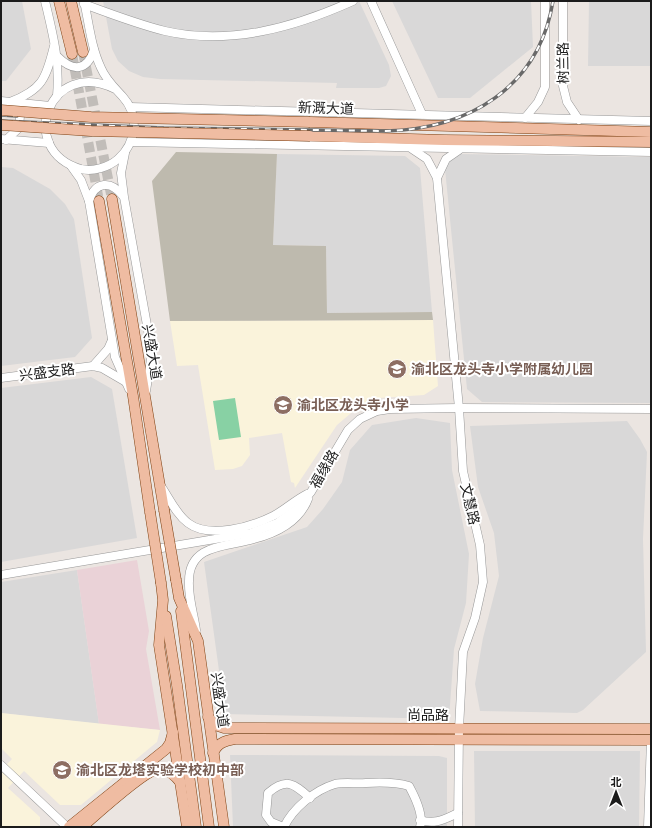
<svg xmlns="http://www.w3.org/2000/svg" width="652" height="828" viewBox="0 0 652 828" font-family="Ubuntu,'Noto Sans SC',sans-serif">
<style>
.residential{fill:#d9d8d8}
.commercial{fill:#ead2d7}
.education{fill:#faf3db}
.construction{fill:#bebaae}
.pitch{fill:#88d1a4}
.lines{fill:none;stroke-linecap:round;stroke-linejoin:round}
.major-tunnel{stroke:#c1bdb9;stroke-width:10;stroke-dasharray:10 5;stroke-linecap:butt}
.minor-casing{stroke:#989898;stroke-width:9}
.major-casing{stroke:#7f4112;stroke-width:11}
.minor{stroke:#fff;stroke-width:8}
.major{stroke:#efbca2;stroke-width:10}
.rail-casing{stroke:#696969;stroke-width:3.5}
.rail{stroke:#fff;stroke-width:2;stroke-dasharray:6;stroke-linecap:butt}
.major-bridge-casing{stroke:#7f4112;stroke-width:11;stroke-linecap:butt}
.major-bridge{stroke:#efbca2;stroke-width:10}
.labels{text-anchor:middle;stroke-width:4;stroke-linejoin:round;paint-order:stroke}
.street-label{font-size:14px;fill:#1b1b1b;stroke:#fff}
.education-label{font-size:14px;font-weight:bold;fill:#785e54;stroke:#fff;text-anchor:start}
</style>
<rect width="100%" height="100%" fill="#ebe5e1"/>
<!-- residential -->
<g class="residential">
<path d="M1,1H22L31,49L6,81H1Z"/>
<path d="M103,1H359L389,65L391,76L386,86L379,88H336L337,83L160,79L143,77L129,71L118,61L112,49Z"/>
<path d="M392,1H531L533,47L470,98H438Z"/>
<path d="M589,1H651V66H588Z"/>
<path d="M277,154L405,156L420,168L432,312L327,313L326,246L273,245Z"/>
<path d="M458,154L651,157V403L482,402L467,389L445,169L446,164Z"/>
<path d="M1,167L13,168L50,189L65,204L74,219L92,338L75,357L1,366Z"/>
<path d="M91,377L112,389L137,538L1,562V388Z"/>
<path d="M416,418L450,423L452,470L469,554L466,603L454,649L449,719L225,714L204,562L307,527L323,509L342,482L350,450L372,425Z"/>
<path d="M627,421L640,439L647,452L643,539L646,652L583,710L577,713L480,711L475,684L483,638L499,576L494,533L478,487L470,426Z"/>
<path d="M77,570L99,724L1,713V582Z"/>
<path d="M474,751H640L639,827H475Z"/>
<path d="M230,755L439,756L447,758V827H233Z"/>
</g>
<!-- commercial -->
<path class="commercial" d="M137,560L149,631L146,649L160,730L99,724L77,570Z"/>
<!-- education -->
<g class="education">
<path d="M433,320L438,386L424,395L379,398L368,401L357,408L337,425L295,488L294,483L291,482L282,433L249,438L250,455L242,466L233,469L215,470L198,365L177,366L170,321Z"/>
<path d="M1,713L160,730L157,742L81,805H60L24,771L8,788L40,817V827H1V770L12,759L1,748Z"/>
</g>
<!-- construction -->
<path class="construction" d="M176,152L277,154L273,245L326,246L327,313L432,312L433,320L170,321L152,181Z"/>
<!-- pitch -->
<path class="pitch" d="M235,398L241,437L219,440L213,401Z"/>
<g class="lines">
<!-- major-tunnel -->
<g class="major-tunnel">
<path d="M83,52L112,199"/>
<path d="M72,54L99,201"/>
</g>
<!-- minor casing -->
<g class="minor-casing">
<g id="minor">
<path d="M45,1C53,35 60,60 57,96"/>
<path d="M84,1C89,23 91,47 101,68C106,80 115,88 123,97C140,116 136,143 118,159C109,167 93,172 81,169C15,150 50,56 115,89"/>
<path d="M371,1L422,114"/>
<path d="M563,1V86L567,102L579,120"/>
<path d="M84,4C111,14 137,24 165,31C230,46 295,27 353,1"/>
<path d="M58,57C73,72 87,71 94,50"/>
<path d="M1,101L50,106"/>
<path d="M10,102C42,90 46,79 54,46"/>
<path d="M130,107L651,121"/>
<path d="M525,118L538,102L545,87V1"/>
<path d="M1,139L49,143"/>
<path d="M6,140L19,128L20,116L16,108"/>
<path d="M131,142L651,152"/>
<path d="M412,149L427,159L437,178L459,408L463,471L480,545L483,582L475,618L463,652L459,729L458,827"/>
<path d="M125,153L121,173L124,197L152,353L146,391"/>
<path d="M71,166L81,180L89,201L115,357L129,389"/>
<path d="M437,178L446,159L459,150"/>
<path d="M89,201C95,181 111,180 123,196"/>
<path d="M93,366L108,349L112,340"/>
<path d="M1,378L93,366L102,368L126,382"/>
<path d="M161,486C169,498 176,514 188,523C209,539 251,527 273,516C285,510 295,500 307,494"/>
<path d="M1,575L251,533L277,523L297,509L311,492L348,430L360,419L377,411L390,409L459,408L651,409"/>
<path d="M196,630C194,615 188,597 189,581C189,543 228,547 254,539C277,533 299,522 308,499"/>
<path d="M1,765L67,827"/>
<path d="M420,820C436,825 444,819 458,813"/>
<path d="M283,827L271,822L266,815L268,793C287,777 294,784 310,798"/>
<path d="M284,827C293,808 315,790 335,784C345,782 356,784 366,783C381,782 395,782 409,786C415,797 424,815 420,827"/>
<path d="M648,827L651,740"/>
</g>
</g>
<!-- major casing -->
<g class="major-casing">
<g id="major">
<path d="M59,1L72,54"/>
<path d="M71,1L83,52"/>
<path d="M310,122L651,132"/>
<path d="M310,136L444,140L651,142"/>
<path d="M112,199L164,510"/>
<path d="M99,201L133,396L150,512"/>
<path d="M176,580L179,598L198,641L224,827"/>
<path d="M161,583L163,600L159,645L187,827"/>
<path d="M181,611L209,827"/>
<path d="M166,616L177,685L196,827"/>
<path d="M208,717L215,725L224,728L651,729"/>
<path d="M213,753C218,743 224,741 235,739L651,740"/>
<path d="M69,827L166,749L170,743L173,732"/>
<path d="M82,827C96,815 141,774 155,770C167,767 175,775 181,783"/>
</g>
</g>
<!-- minor -->
<use href="#minor" class="minor"/>
<!-- major -->
<use href="#major" class="major"/>
<!-- rail casing -->
<g class="rail-casing">
<g id="rail">
<path d="M1,115L17,116"/>
<path d="M1,121L164,128L386,131C468,129 539,88 553,1"/>
</g>
</g>
<!-- rail -->
<use href="#rail" class="rail"/>
<!-- major-bridge casing -->
<g class="major-bridge-casing">
<g id="major-bridge">
<path d="M1,110L91,117L310,122"/>
<path d="M1,125L91,131L310,136"/>
<path d="M164,510L176,580"/>
<path d="M150,512L161,583"/>
</g>
</g>
<!-- major-bridge -->
<use href="#major-bridge" class="major-bridge"/>
</g>
<!-- icons -->
<defs>
<g id="school-disc" transform="scale(1)"><circle r="9.5" fill="#8d6e63" stroke="#fff"/><path d="M0-5L7-2L0 1L-7-2ZM-4 1L0 2.5L4 1V4Q0 6-4 4Z" fill="#fff"/></g>
</defs>
<g fill-rule="evenodd">
<use href="#school-disc" x="397" y="369"/>
<use href="#school-disc" x="283" y="405"/>
<use href="#school-disc" x="62" y="770"/>
</g>
<g class="labels">
<!-- street labels -->
<g class="street-label">
<text transform="translate(563 63) rotate(-91)" y="5">树兰路</text>
<text transform="translate(326 108) rotate(2)" y="5">新溉大道</text>
<text transform="translate(152 352) rotate(80)" y="5">兴盛大道</text>
<text transform="translate(47 372) rotate(-7)" y="5">兴盛支路</text>
<text transform="translate(324 469) rotate(-60)" y="5">福缘路</text>
<text transform="translate(470 504) rotate(77)" y="5">文慧路</text>
<text transform="translate(220 700) rotate(82)" y="5">兴盛大道</text>
<text x="428" y="720">尚品路</text>
</g>
<!-- education labels -->
<g class="education-label">
<text x="411" y="374">渝北区龙头寺小学附属幼儿园</text>
<text x="297" y="410">渝北区龙头寺小学</text>
<text x="76" y="775">渝北区龙塔实验学校初中部</text>
</g>
</g>
<!-- border -->
<rect width="652" height="828" fill="none" stroke="#1b1b1b" stroke-width="4"/>
<!-- north arrow -->
<g transform="translate(616 792)" stroke="#ffffff" stroke-width="3" paint-order="stroke">
<path d="M0-3L7 15L0 10L-7 15Z" fill="#1b1b1b"/>
<text y="-6" font-size="11" font-weight="bold" text-anchor="middle" fill="#1b1b1b">北</text>
</g>
</svg>
